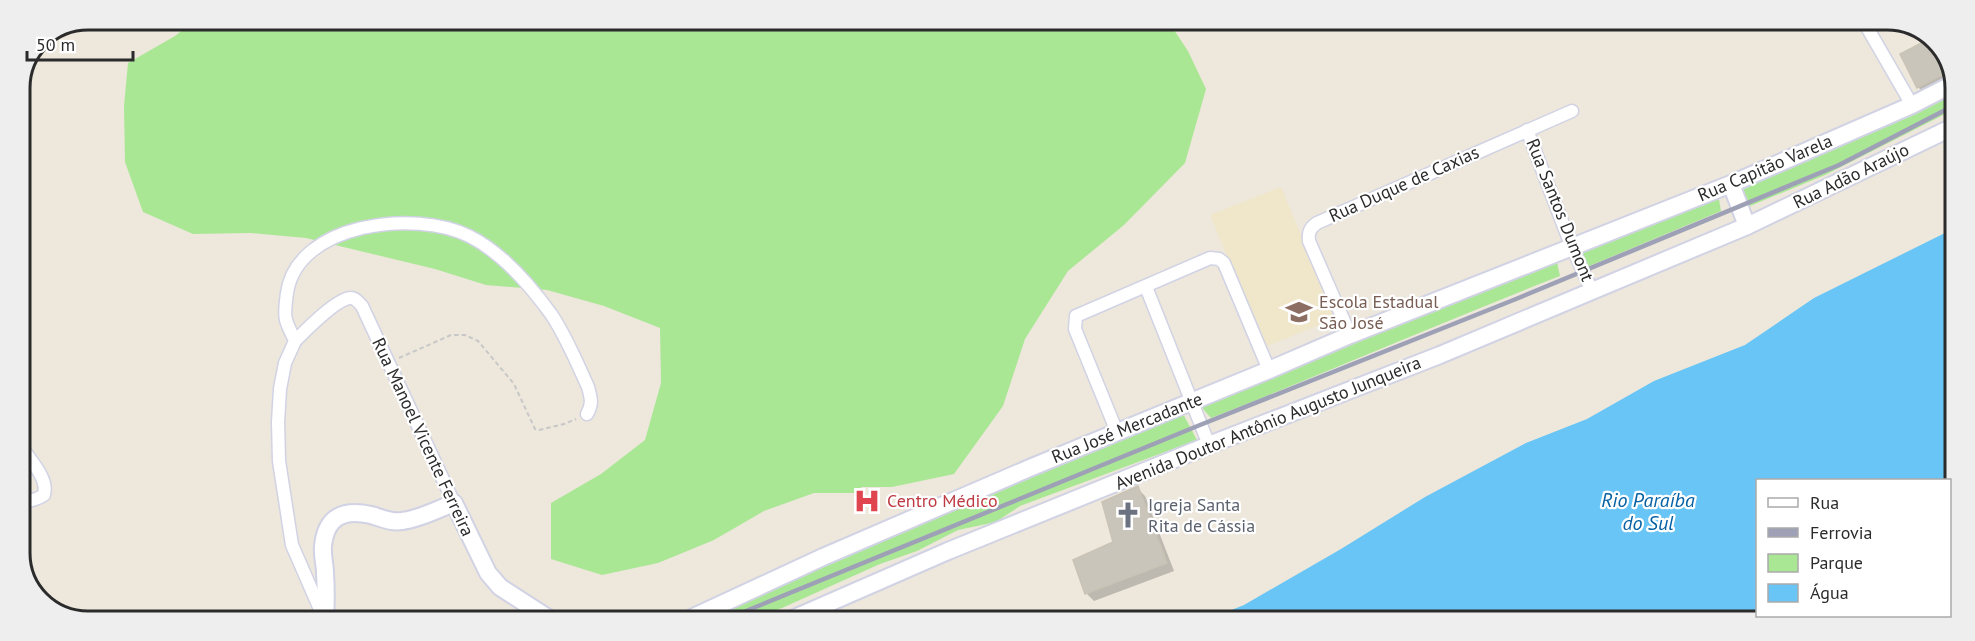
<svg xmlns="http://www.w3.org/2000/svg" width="1975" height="641" viewBox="0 0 1975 641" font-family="'PT Sans',sans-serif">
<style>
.education{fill:#f0e7ca}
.green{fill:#aae795}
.water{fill:#68c5f6}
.shadow{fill:#0003}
.building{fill:#c9c5ba;stroke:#c9c3b5;stroke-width:1.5}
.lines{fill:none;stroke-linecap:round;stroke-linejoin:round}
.street-casing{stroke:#d1d3e4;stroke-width:15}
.secondary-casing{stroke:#d1d3e4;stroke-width:20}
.path{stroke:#c8c8c8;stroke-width:2;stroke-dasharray:4.5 3;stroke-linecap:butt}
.street{stroke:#fff;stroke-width:12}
.secondary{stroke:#fff;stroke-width:16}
.rail{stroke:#9ea0b6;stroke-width:4.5}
.labels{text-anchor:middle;stroke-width:4.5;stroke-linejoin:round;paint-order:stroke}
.street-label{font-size:18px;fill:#2b2b2b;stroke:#fff}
.education-label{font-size:18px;fill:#785e54;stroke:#fff;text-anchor:start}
.health-label{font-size:18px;fill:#be3a42;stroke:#fff;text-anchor:start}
.worship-label{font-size:18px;fill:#5b616d;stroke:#fff;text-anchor:start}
.water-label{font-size:20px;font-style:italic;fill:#0561a4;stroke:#fff}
.rim{fill:none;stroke:#2b2b2b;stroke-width:3}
</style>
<rect width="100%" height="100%" fill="#ede7dc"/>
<!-- education -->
<path class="education" d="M1281,187L1336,318L1265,347L1210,215Z"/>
<!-- green -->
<g class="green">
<path d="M195,20L1168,21L1188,51L1206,89L1185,163L1124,225L1068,271L1025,339L1003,406L954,474L892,487H861L864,493H814L764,511L714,540L658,563L602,575L551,559V503L601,474L645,440L661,383L660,328L604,306L547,290L486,285L435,269L306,238L250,233L193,234L143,212L125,162L124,106L128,63L175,36Z"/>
<path d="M1955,88V109L1825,175L1750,206L1742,190Z"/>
<path d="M1718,194L1721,211L1587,267L1576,248Z"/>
<path d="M1556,258L1560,276C1443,322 1328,372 1211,418L1197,402Z"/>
<path d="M1181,410L1197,440L1020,506L996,522L958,530L917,551L880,564L782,608L746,620H688Z"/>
</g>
<!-- water -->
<path class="water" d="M1955,228L1953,571L1950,576V480H1758V616H1850L1837,621H1204L1244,605L1341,549L1425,497L1526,443L1587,419L1654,381L1745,345L1814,298Z"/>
<!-- shadow -->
<g class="shadow">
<path d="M1939,43L1954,81L1926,95L1918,87Z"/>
<path d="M1137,488L1145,496L1174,571L1094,601L1086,593L1114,543Z"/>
</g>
<!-- building -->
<g class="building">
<path d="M1931,38L1939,43L1950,71L1917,88L1900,54Z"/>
<path d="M1138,486L1167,563L1085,594L1073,560L1113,542L1102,502Z"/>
</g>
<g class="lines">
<!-- street casing -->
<g class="street-casing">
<g id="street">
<path d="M1864,22L1912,105"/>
<path d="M1527,130L1571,245L1592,291"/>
<path d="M1146,287L1209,445"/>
<path d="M1350,335L1309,241C1308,232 1310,228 1317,223L1572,111"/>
<path d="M295,341C305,331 337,298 351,298C356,298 359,303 362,306L454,503"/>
<path d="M1117,432L1075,329L1076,316L1210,258L1219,259L1224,263L1269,370"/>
<path d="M20,444C28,459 49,477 44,495C36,500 29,502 20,501"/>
<path d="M323,616L292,545L279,461L278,422L280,389L285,363L295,341C292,334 288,327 286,320C284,312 286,301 287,293C297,223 415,209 469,236C501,252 530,285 551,314C566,336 577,363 588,387C591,398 593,404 587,414"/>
</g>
</g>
<!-- secondary casing -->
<g class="secondary-casing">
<g id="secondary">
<path d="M1731,184L1747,226"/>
<path d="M325,619C326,604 326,589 325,573C325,565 322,555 323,546C326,516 344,509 371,515C382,518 391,523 402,521C420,519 438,509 454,503L488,573L500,587L551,620"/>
<path d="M687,620L823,557L1032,467L1269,370L1350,335L1731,184L1912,105L1955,83"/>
<path d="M790,620L948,551L1209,445L1440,355L1592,291L1747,226L1955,126"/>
</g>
</g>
<!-- path -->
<path class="path" d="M399,358L451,335H465L478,341L514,384L535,429L539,430L564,424L576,419"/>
<!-- street -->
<use href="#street" class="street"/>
<!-- secondary -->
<use href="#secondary" class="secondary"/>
<!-- rail -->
<path class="rail" d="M724,620L1200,425L1516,299L1839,165L1955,105"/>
</g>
<!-- icons -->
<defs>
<g id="school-bare" transform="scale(2.07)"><path d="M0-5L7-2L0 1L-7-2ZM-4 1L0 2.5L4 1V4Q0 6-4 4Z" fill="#8d6e63" stroke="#fff" stroke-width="2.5" paint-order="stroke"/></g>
<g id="hospital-bare" transform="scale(2.07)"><path d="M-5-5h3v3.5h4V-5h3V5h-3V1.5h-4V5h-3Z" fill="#e0444e" stroke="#fff" stroke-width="2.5" paint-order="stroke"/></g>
<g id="church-bare" transform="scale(2.07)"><path d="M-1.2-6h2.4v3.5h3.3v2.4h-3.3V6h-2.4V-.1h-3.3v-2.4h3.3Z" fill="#6b7280" stroke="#fff" stroke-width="2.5" paint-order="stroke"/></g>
</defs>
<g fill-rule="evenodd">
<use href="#school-bare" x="1299" y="312"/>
<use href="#hospital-bare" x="867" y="501"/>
<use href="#church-bare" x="1128" y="515"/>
</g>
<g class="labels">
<!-- street labels -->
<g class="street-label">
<text transform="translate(1765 168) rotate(-23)" y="6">Rua Capitão Varela</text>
<text transform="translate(1851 176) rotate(-26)" y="6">Rua Adão Araújo</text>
<text transform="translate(1404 184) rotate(-24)" y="6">Rua Duque de Caxias</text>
<text transform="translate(1560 210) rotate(68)" y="6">Rua Santos Dumont</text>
<text transform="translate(1268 423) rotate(-22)" y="6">Avenida Doutor Antônio Augusto Junqueira</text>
<text transform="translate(1127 428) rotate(-22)" y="6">Rua José Mercadante</text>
<text transform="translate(423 437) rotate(65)" y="6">Rua Manoel Vicente Ferreira</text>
</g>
<!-- education labels -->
<g class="education-label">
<text x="1319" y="308">Escola Estadual<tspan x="1319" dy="21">São José</tspan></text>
</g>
<!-- health labels -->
<g class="health-label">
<text x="887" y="507">Centro Médico</text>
</g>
<!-- worship labels -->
<g class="worship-label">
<text x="1148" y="511">Igreja Santa<tspan x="1148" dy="21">Rita de Cássia</tspan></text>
</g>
<!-- water labels -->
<g class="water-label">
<text x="1648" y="507">Rio Paraíba<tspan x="1648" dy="23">do Sul</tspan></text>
</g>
</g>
<!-- crop -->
<path d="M0 0H1975V641H0ZM88 30H1887A58 58 0 0 1 1945 88V553A58 58 0 0 1 1887 611H88A58 58 0 0 1 30 553V88A58 58 0 0 1 88 30Z" fill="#eee" fill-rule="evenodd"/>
<path class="rim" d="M88 30H1887A58 58 0 0 1 1945 88V553A58 58 0 0 1 1887 611H88A58 58 0 0 1 30 553V88A58 58 0 0 1 88 30Z"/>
<!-- legend -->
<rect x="1756" y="479" width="195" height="138" fill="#ffffff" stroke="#aaaaaa" stroke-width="1.5"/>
<rect x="1768" y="498" width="30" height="9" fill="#ffffff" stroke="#aaaaaa" stroke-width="1.5"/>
<text x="1810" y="509" font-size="18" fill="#2b2b2b">Rua</text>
<rect x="1768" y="528" width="30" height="9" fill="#9ea0b6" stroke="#aaaaaa" stroke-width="1.5"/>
<text x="1810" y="539" font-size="18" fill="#2b2b2b">Ferrovia</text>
<rect x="1768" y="554" width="30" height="18" fill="#aae795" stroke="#aaaaaa" stroke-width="1.5"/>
<text x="1810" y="569" font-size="18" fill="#2b2b2b">Parque</text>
<rect x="1768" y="584" width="30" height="18" fill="#68c5f6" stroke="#aaaaaa" stroke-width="1.5"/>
<text x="1810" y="599" font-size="18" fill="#2b2b2b">Água</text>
<!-- scale -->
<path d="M27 51v9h106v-9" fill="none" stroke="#2b2b2b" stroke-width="3"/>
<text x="36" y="51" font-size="18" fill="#2b2b2b" stroke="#ffffff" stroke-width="4.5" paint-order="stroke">50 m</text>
</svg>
